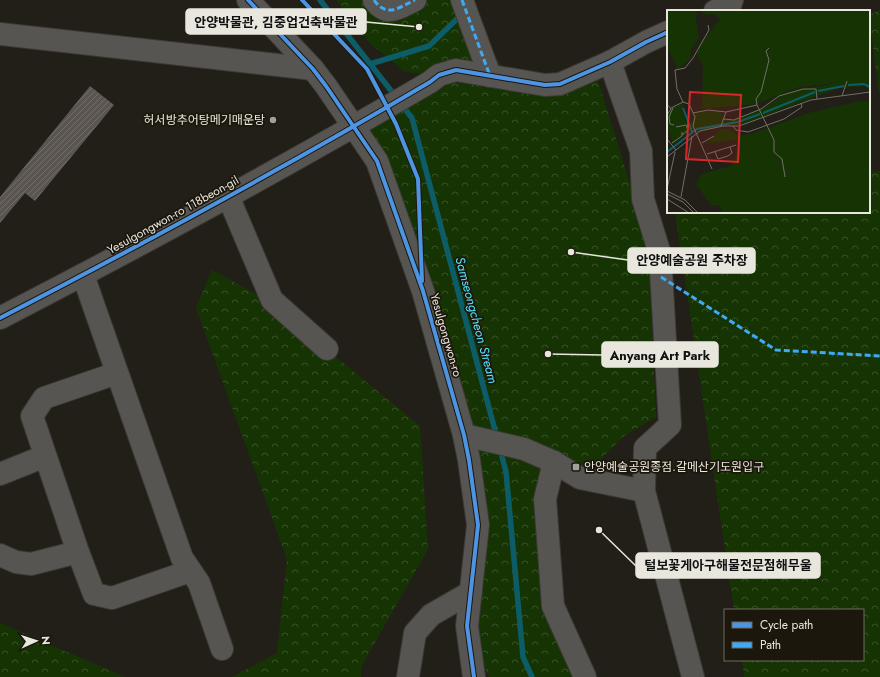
<svg xmlns="http://www.w3.org/2000/svg" width="880" height="677" viewBox="0 0 880 677" font-family="Jost,'Noto Sans KR',sans-serif">
<style>
.forest{fill:url(#forest-crowns)}
.lines{fill:none;stroke-linecap:round;stroke-linejoin:round}
.stream{stroke:#0d5d69;stroke-width:5.5}
.building{fill:url(#building-hatch)}
.minor-casing{stroke:#3b3933;stroke-width:24}
.minor{stroke:#575551;stroke-width:22}
.quiet{stroke:#3fa9f5;stroke-width:3;stroke-dasharray:6 3;stroke-linecap:butt}
.cycleway-casing{stroke:#1c170c;stroke-width:6}
.cycleway{stroke:#4d94e3;stroke-width:4}
.poi-dot{fill:#a3a099;stroke:#1c170c;stroke-width:1.5}
.labels{text-anchor:middle;stroke-width:3.5;stroke-linejoin:round;paint-order:stroke}
.poi-label{font-size:12px;fill:#e9e6de;stroke:#1c170c;text-anchor:end}
.street-label{font-size:12px;fill:#e9e6de;stroke:#1c170c}
.water-label{font-size:13px;font-style:italic;fill:#4fe3fd;stroke:#1c170c}
.inset-river{fill:none;stroke:#0d5d69;stroke-width:2}
.inset-road{fill:none;stroke:#726f67;stroke-width:1}
.view{fill:#d62828;fill-opacity:0.15;stroke:#d62828;stroke-width:2}
.inset-edge{fill:none;stroke:#e9e6de;stroke-width:2}
.leader{fill:none;stroke:#e9e6de;stroke-width:1.5}
.callout-dot{fill:#e9e6de;stroke:#1c170c;stroke-width:1.5}
.callout{fill:#e9e6de;stroke:#e9e6de;stroke-width:1.5}
.callout-label{font-size:13px;text-anchor:middle;font-weight:bold;fill:#111}
</style>
<defs>
<pattern id="forest-crowns" width="20" height="18" patternUnits="userSpaceOnUse"><rect width="20" height="18" fill="#163403"/><path d="M2 6a3 3 0 1 1 6 0M12 15a3 3 0 1 1 6 0" fill="none" stroke="#385127"/></pattern>
<pattern id="building-hatch" width="6" height="6" patternUnits="userSpaceOnUse"><rect width="6" height="6" fill="#5a5550"/><path d="M-1 1l2-2M0 6l6-6M5 7l2-2" fill="none" stroke="#726d69"/></pattern>
</defs>
<rect width="100%" height="100%" fill="#221f18"/>
<!-- forest -->
<g class="forest">
<path d="M336,0H471L491,52L508,73L429,74L405,72L370,43Z"/>
<path d="M880,10V93H879L869,15Z"/>
<path d="M596,74L648,242L656,417L624,436L582,478L556,462L555,606L587,677H489L469,626L471,460L356,127L432,82L493,76Z"/>
<path d="M880,171V677H744L742,660H863V610H734L675,212H869V172Z"/>
<path d="M212,270L267,300L420,426L428,549L361,667V677H232L277,653L287,559L196,308Z"/>
<path d="M0,623L125,677H0Z"/>
</g>
<g class="lines">
<!-- stream -->
<g class="stream">
<path d="M320,0L396,97"/>
<path d="M370,64L429,46L462,14"/>
<path d="M401,104L412,118L497,438"/>
<path d="M500,449L506,472L523,657L532,677"/>
</g>
</g>
<!-- building -->
<path class="building" d="M90,86L114,105L35,201L25,193L0,223V197Z"/>
<g class="lines">
<!-- minor casing -->
<g class="minor-casing">
<g id="minor">
<path d="M248,0L313,69L326,86L377,161L423,291L464,435L469,460L478,525L467,626L474,677"/>
<path d="M374,0C387,18 398,8 415,0"/>
<path d="M462,0L490,76"/>
<path d="M715,11L731,3L732,0"/>
<path d="M0,34L313,69"/>
<path d="M610,62L641,151L643,199L660,254L670,425L645,448L644,491L693,677"/>
<path d="M228,196L272,300L327,349"/>
<path d="M83,275L182,558L199,583L222,649"/>
<path d="M0,318C145,243 289,165 430,82L439,75L456,70L545,85L560,84L610,62L646,42L668,32"/>
<path d="M117,373L44,398L32,416L78,552L94,594L112,598L190,571"/>
<path d="M464,435L524,449L554,462L580,478L644,491"/>
<path d="M554,462L545,499L553,606L585,677"/>
<path d="M0,474L45,456"/>
<path d="M0,555L16,562L31,564L78,552"/>
<path d="M408,677L415,633L431,615L471,592"/>
</g>
</g>
<!-- minor -->
<use href="#minor" class="minor"/>
<!-- quiet -->
<g class="quiet">
<path d="M374,0C387,18 398,8 415,0"/>
<path d="M462,0L490,76"/>
<path d="M661,277L776,350L880,356"/>
</g>
<!-- cycleway casing -->
<g class="cycleway-casing">
<g id="cycleway">
<path d="M248,0L313,69L326,86L377,161L423,291L464,435L469,460L478,525L467,626L474,677"/>
<path d="M302,0L367,69L396,124L418,179L422,281"/>
<path d="M0,318C145,243 289,165 430,82L439,75L456,70L545,85L560,84L610,62L646,42L668,32"/>
</g>
</g>
<!-- cycleway -->
<use href="#cycleway" class="cycleway"/>
</g>
<!-- markers -->
<g class="poi-dot">
<circle cx="273" cy="120" r="4"/>
<rect x="572" y="463" width="8" height="8" rx="2"/>
</g>
<g class="labels">
<!-- poi labels -->
<g class="poi-label">
<text x="265" y="124">허서방추어탕메기매운탕</text>
<text x="584" y="471" text-anchor="start">안양예술공원종점.갈메산기도원입구</text>
</g>
<!-- street labels -->
<g class="street-label">
<text transform="translate(173 215) rotate(-29)" y="4">Yesulgongwon-ro 118beon-gil</text>
<text transform="translate(446 335) rotate(74)" y="4">Yesulgongwon-ro</text>
</g>
<!-- water labels -->
<g class="water-label">
<text transform="translate(477 320) rotate(75)" y="5">Samseongcheon Stream</text>
</g>
</g>
<!-- overview -->
<g transform="translate(667 10)">
<rect width="203" height="203" fill="#221f18"/>
<path d="M0,0H30L29,10L32,28L24,40L23,49L11,59L0,37ZM32,0H203V80L198,76L172,78L69,116L61,115L30,123L26,119L6,134L0,115V106L6,96L18,93L15,101L20,114L27,111V104L40,101H53L57,109L67,110L94,99L121,82L169,73L132,77L89,94L35,99L36,56L30,44L31,38L53,9L48,4L39,5ZM193,91L203,92V203H56L52,195H44L29,174L35,164L64,156L73,138L70,131L63,130L40,134L53,119H63L71,125H81L142,103Z" fill="#163403"/>
<path class="inset-river" d="M181,75L197,74L203,77M151,81L177,76M16,98L25,122M96,103L148,82M0,142L30,119L71,112L93,104"/>
<path class="inset-road" d="M41,15L42,20L26,48L18,58L8,60L10,79L16,92L22,94L28,107L26,116L45,159M175,86L180,71M0,94L4,99L0,105M90,95L107,130V142L115,149L118,167M90,95L89,89L94,82L102,50L99,41L102,38M4,98L16,92M6,98L2,107L3,114L7,115M59,102L90,95M26,103L41,100L59,102M56,109L67,110L94,99L112,86L136,79H149L150,89M54,116L59,102M66,116L69,120L81,122L117,109L135,97L134,93M9,117L19,115L21,120L15,125M0,129L9,140M5,133L15,126V122M35,133L47,126M48,142L51,149L61,146L65,143L63,137M40,144L69,135M0,147L33,121L56,116H72L144,90L203,82M0,179L8,142M0,181L18,190L31,203M0,184L16,192L27,203M14,187L25,126M0,189L22,203"/>
<path class="view" d="M23,82L74,85L71,152L19,149Z"/>
<rect width="203" height="203" class="inset-edge"/>
</g>
<!-- callouts -->
<path class="leader" d="M419 27L366 22M571 252L628 260M548 354L602 355M599 530L636 566"/>
<g class="callout-dot">
<circle cx="419" cy="27" r="4"/>
<circle cx="571" cy="252" r="4"/>
<circle cx="548" cy="354" r="4"/>
<circle cx="599" cy="530" r="4"/>
</g>
<g class="callout">
<rect x="186" y="9" width="180" height="25" rx="4"/>
<rect x="628" y="248" width="127" height="25" rx="4"/>
<rect x="602" y="342" width="116" height="25" rx="4"/>
<rect x="636" y="553" width="184" height="25" rx="4"/>
</g>
<g class="callout-label">
<text x="276" y="27">안양박물관, 김중업건축박물관</text>
<text x="692" y="265">안양예술공원 주차장</text>
<text x="660" y="360">Anyang Art Park</text>
<text x="728" y="570">털보꽃게아구해물전문점해무울</text>
</g>
<!-- legend -->
<rect x="724" y="609" width="140" height="52" fill="#1c170c" stroke="#6e6a60"/>
<rect x="732" y="622" width="20" height="6" fill="#4d94e3" stroke="#6e6a60"/>
<text x="760" y="629" font-size="12" fill="#e9e6de">Cycle path</text>
<rect x="732" y="642" width="20" height="6" fill="#3fa9f5" stroke="#6e6a60"/>
<text x="760" y="649" font-size="12" fill="#e9e6de">Path</text>
<!-- north arrow -->
<g transform="translate(36 641) rotate(87)" stroke="#1c170c" stroke-width="3" paint-order="stroke">
<path d="M0-3L7 15L0 10L-7 15Z" fill="#e9e6de"/>
<text y="-6" font-size="11" font-weight="bold" text-anchor="middle" fill="#e9e6de">N</text>
</g>
</svg>
